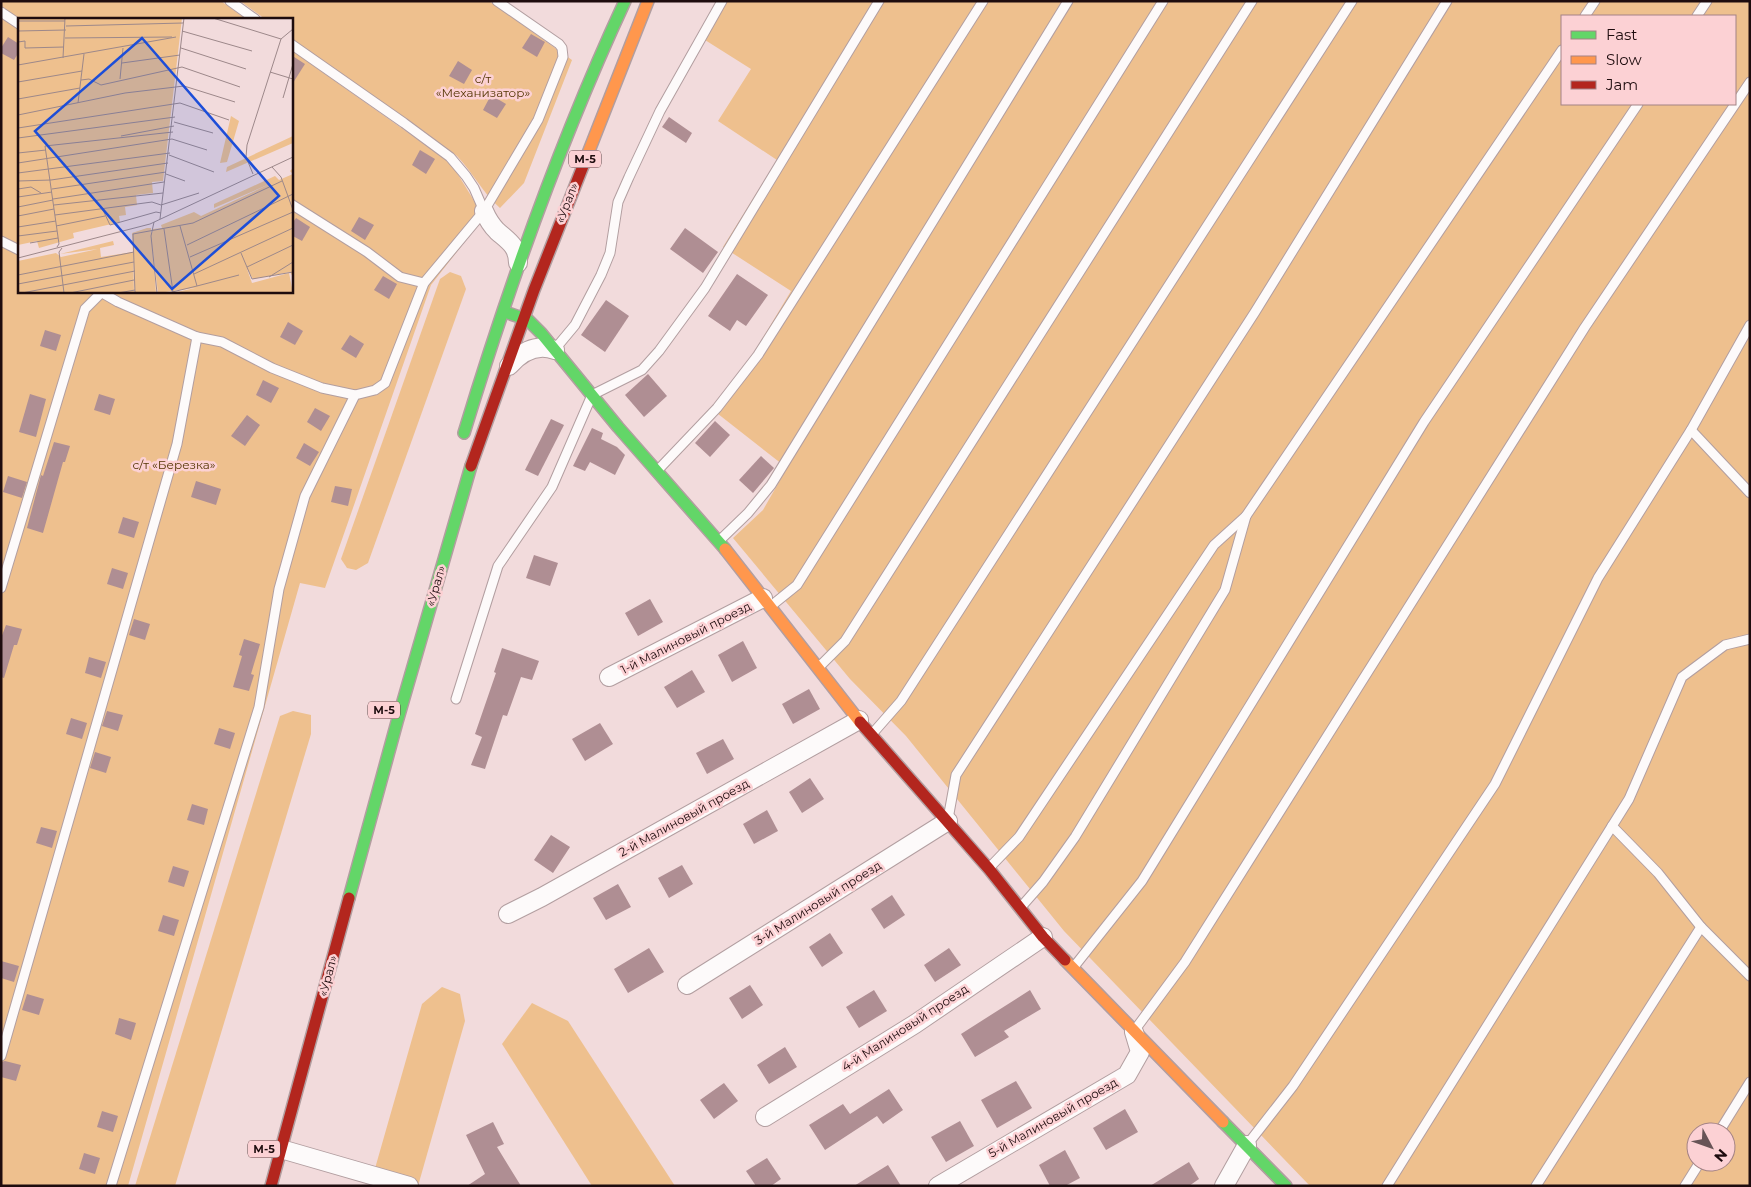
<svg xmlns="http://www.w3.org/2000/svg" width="1751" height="1187" viewBox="0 0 1751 1187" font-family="Montserrat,sans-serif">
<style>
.green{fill:#eec08e;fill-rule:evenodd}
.building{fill:#af8e93}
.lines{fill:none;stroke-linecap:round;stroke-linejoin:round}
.lane-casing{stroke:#b29ea0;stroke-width:11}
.street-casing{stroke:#b29ea0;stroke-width:20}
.fast-casing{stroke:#b29ea0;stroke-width:14}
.slow-casing{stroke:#b29ea0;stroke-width:14}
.jam-casing{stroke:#b29ea0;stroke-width:14}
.lane{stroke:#fdfafa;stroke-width:9}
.street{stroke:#fdfafa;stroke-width:18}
.fast{stroke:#63d668;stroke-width:11}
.slow{stroke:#ff974d;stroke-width:11}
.jam{stroke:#b3261e;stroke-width:11}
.labels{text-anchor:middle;stroke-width:5;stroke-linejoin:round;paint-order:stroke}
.shield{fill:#fcd1d4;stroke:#614749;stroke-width:1}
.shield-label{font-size:11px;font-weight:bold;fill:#1e0c0e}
.park-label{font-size:12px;fill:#533503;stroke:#fcd1d4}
.street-label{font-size:12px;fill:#1e0c0e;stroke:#fcd1d4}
.inset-road{fill:none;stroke:#9d888a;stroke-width:1}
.view{fill:#1d4ed8;fill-opacity:0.15;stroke:#1d4ed8;stroke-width:2.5}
.inset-edge{fill:none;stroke:#1e0c0e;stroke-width:2.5}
</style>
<rect width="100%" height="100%" fill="#f2dbdc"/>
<!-- green -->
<g class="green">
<path d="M1,1H221L246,19H19V291H291V50L451,163L484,217L431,285L325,588L300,583L128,1186H1Z"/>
<path d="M240,1H489L572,60L524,183L500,208C482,192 474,174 457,156L291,38V19H265Z"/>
<path d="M727,1H1750V1186H1310L1064,931L906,736L850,679L733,538L763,510L787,468L713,410L755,351L791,291L723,247L777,160L718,121L751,69L705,40ZM1562,16H1735V104H1562ZM1696,1132H1726V1162H1696Z"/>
<path d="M450,272L461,276L466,289L368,563L356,570L347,568L341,559L440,279Z"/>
<path d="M293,711L311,715V734L175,1186H135L280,716Z"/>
<path d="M442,987L460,994L465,1021L418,1186H370L422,1004Z"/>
<path d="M532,1003L568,1021L675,1186H592L502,1044Z"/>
</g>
<!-- building -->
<g class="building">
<path d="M531,34L545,42L537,57L522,48Z"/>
<path d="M8,37L19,44V52L14,60L1,53V48Z"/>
<path d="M291,55L305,64L291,86Z"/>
<path d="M458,61L472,70L464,84L449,76Z"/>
<path d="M491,95L506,104L497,118L483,110Z"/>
<path d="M669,117L692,133L686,143L662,127Z"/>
<path d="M420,150L435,159L426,174L412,165Z"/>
<path d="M359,217L374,225L365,240L351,231Z"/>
<path d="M296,218L310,227L302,241L291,235V225Z"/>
<path d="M685,228L718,252L703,273L670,249Z"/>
<path d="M737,274L768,295L746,326L737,320L730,331L708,316Z"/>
<path d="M383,276L397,284L389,299L374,290Z"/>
<path d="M606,300L629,316L605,352L581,335Z"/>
<path d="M288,322L303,331L295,345L280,337Z"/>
<path d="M45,330L61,335L56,351L40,346Z"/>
<path d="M350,335L364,344L356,358L341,349Z"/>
<path d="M648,374L667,396L644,417L625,395Z"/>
<path d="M263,380L279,388L271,403L256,395Z"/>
<path d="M30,394L46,399L36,437L19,432Z"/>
<path d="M99,394L115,399L110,415L94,410Z"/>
<path d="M315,408L330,416L321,431L307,422Z"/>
<path d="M247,415L260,425L245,446L231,436Z"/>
<path d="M551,419L564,425L538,476L525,470Z"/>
<path d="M715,421L730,435L710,457L695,443Z"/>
<path d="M592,428L603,433L601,439L617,447L625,455L615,475L590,462L585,471L573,466Z"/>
<path d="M54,442L70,446L65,462H63L43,533L27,528L41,475L43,476Z"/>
<path d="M304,443L319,452L310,466L296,458Z"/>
<path d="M761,456L774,468L753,493L739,480Z"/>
<path d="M8,476L27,482L22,498L3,492Z"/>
<path d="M196,481L221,489L216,505L191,497Z"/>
<path d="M335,486L352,489L348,506L331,502Z"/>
<path d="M123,517L139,522L134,538L118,533Z"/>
<path d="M534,555L558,563L550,586L526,578Z"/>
<path d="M112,568L128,573L123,589L107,584Z"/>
<path d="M650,599L663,622L638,636L625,613Z"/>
<path d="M134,619L150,624L145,640L129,635Z"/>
<path d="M6,625L22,629L17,645H14L4,678L1,677V638Z"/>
<path d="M244,639L260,644L251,674L254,675L249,691L233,687L242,656L239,655Z"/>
<path d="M743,641L757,668L732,682L718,655Z"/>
<path d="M502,648L539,661L532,680L521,677L507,716L503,715L485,769L471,765L482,737L475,734L496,673L494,672Z"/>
<path d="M89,657L106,662L101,678L85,673Z"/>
<path d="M692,670L705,692L677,708L664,687Z"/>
<path d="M809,689L820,709L793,724L782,704Z"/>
<path d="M107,711L123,715L118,731L102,726Z"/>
<path d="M71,718L87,723L82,739L66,734Z"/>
<path d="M600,723L613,744L585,761L572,739Z"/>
<path d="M219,728L235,733L230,749L214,744Z"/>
<path d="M723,739L734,759L707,774L696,753Z"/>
<path d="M95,752L111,757L106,773L90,768Z"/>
<path d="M810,778L824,799L802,813L789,792Z"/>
<path d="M192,804L208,809L204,825L187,820Z"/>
<path d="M767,810L778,831L754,844L743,824Z"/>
<path d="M41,827L57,831L52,848L36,843Z"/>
<path d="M551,835L570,847L553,873L534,860Z"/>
<path d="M682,865L693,884L669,898L658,878Z"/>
<path d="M173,866L189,871L184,887L168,882Z"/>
<path d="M618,884L631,907L606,920L593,898Z"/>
<path d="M892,895L905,915L884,929L871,909Z"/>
<path d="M163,915L179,920L174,936L158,931Z"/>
<path d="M830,933L843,953L822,967L809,947Z"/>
<path d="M649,948L664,972L628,993L614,969Z"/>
<path d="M949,948L961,965L935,982L924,965Z"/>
<path d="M1,961L19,966L14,982L1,978Z"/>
<path d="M750,985L763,1005L742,1019L729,998Z"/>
<path d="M874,990L887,1011L859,1028L846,1007Z"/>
<path d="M1030,990L1041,1009L1004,1031L1009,1037L975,1057L961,1034Z"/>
<path d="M27,994L44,999L39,1015L22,1010Z"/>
<path d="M119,1018L136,1023L131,1040L115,1034Z"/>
<path d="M785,1047L797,1067L769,1084L757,1065Z"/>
<path d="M5,1061L21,1065L16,1081L1,1077V1062Z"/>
<path d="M1016,1081L1032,1108L997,1128L981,1100Z"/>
<path d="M724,1083L738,1101L714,1119L700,1100Z"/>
<path d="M889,1089L903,1110L883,1124L877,1116L825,1150L809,1125L843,1104L850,1114Z"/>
<path d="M1125,1109L1138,1132L1106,1150L1093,1128Z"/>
<path d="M102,1111L118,1116L113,1132L97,1127Z"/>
<path d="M960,1121L974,1146L946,1162L931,1137Z"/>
<path d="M493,1122L504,1144L497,1147L521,1186H467L485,1174L466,1135Z"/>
<path d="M1065,1150L1080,1178L1065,1186H1050L1039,1165Z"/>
<path d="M84,1153L100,1158L95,1174L79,1169Z"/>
<path d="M767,1158L781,1179L771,1186H756L746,1171Z"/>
<path d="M1189,1162L1199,1179L1189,1186H1150Z"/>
<path d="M888,1165L901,1186H854Z"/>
</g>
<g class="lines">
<!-- lane casing -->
<g class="lane-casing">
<g id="lane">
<path d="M230,1L255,19"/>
<path d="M1,12L19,24"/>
<path d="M1585,16L1595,1"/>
<path d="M1697,16L1707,1"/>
<path d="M291,44L404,123L450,157L466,176L474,188L484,211"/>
<path d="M291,204L367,252L400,277L424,283"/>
<path d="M1,241L19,250"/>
<path d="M99,291L118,302L197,337L222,342L272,368L322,388L355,395"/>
<path d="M555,349L575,325L601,275L610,253L618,202L629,177L660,111L722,1"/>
<path d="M1691,430L1750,493"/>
<path d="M657,471L717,408L758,355L983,1"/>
<path d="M719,541L748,513L771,485L1068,1"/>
<path d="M1,588L85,309L102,292"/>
<path d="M771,606L797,585L1163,1"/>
<path d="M818,668L845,641L1252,1"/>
<path d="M456,699L498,566L552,487L592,395L642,370L659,351L705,288L879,1"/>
<path d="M873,733L901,701L1352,1"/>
<path d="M948,819L956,775L1255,312L1447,1"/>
<path d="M1612,826L1658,873L1701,927L1750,976"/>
<path d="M990,867L1019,837L1214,545L1246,516L1562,50"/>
<path d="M1021,907L1043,882L1075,837L1225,590L1246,516"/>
<path d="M1073,968L1142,881L1424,422L1638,104"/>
<path d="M1134,1031L1185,962L1585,327L1750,82"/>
<path d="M1,1056L177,444L197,337"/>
<path d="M1719,1132L1750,1082"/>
<path d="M1247,1145L1293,1086L1495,784L1598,578L1691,430L1750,325"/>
<path d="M111,1186L259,707L279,589L305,496L355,395L375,390L385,383L424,283L484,211L538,120L563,57L562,48L559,44L497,1"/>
<path d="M1387,1186L1629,799L1682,677L1725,645L1750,639"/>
<path d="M1536,1186L1701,927"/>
<path d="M1685,1186L1700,1162"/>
</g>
</g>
<!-- street casing -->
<g class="street-casing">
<g id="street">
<path d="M484,211C487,218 491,225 497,231C508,241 518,246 518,263"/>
<path d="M509,366C521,352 536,343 555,350"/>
<path d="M609,677L763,598"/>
<path d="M508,914L542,897L859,720"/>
<path d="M687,985L948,821"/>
<path d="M765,1117L915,1024L1043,937"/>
<path d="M281,1149L409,1186"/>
<path d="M938,1186L1127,1075L1140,1052L1134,1032"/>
<path d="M1224,1186L1247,1145"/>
</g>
</g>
<!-- fast casing -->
<g class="fast-casing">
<g id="fast">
<path d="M508,313L528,320L541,333L618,427L725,549"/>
<path d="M464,433C509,285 560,141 625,1"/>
<path d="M349,898L397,722L471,466"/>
<path d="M1223,1122L1286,1186"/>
</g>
</g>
<!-- slow casing -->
<g class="slow-casing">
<g id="slow">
<path d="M583,166L648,1"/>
<path d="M725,549L860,722"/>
<path d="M1065,960L1223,1122"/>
</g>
</g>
<!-- jam casing -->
<g class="jam-casing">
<g id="jam">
<path d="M471,466L534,290L583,166"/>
<path d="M860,722L989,869L1043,937L1065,960"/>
<path d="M271,1186L349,898"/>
</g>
</g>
<!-- lane -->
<use href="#lane" class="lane"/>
<!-- street -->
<use href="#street" class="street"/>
<!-- fast -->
<use href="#fast" class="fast"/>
<!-- slow -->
<use href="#slow" class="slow"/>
<!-- jam -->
<use href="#jam" class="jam"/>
</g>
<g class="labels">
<!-- shield labels -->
<g class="shield">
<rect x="569" y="150.5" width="32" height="17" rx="4"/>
<rect x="368" y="701.5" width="32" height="17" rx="4"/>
<rect x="248" y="1140.5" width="32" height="17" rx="4"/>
</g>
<g class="shield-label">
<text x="585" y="163">М-5</text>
<text x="384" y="714">М-5</text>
<text x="264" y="1153">М-5</text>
</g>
<!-- park labels -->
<g class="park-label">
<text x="483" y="83">с/т<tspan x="483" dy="14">«Механизатор»</tspan></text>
<text x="174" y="469">с/т «Березка»</text>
</g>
<!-- street labels -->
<g class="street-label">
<text transform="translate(567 203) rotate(-69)" y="4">«Урал»</text>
<text transform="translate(436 586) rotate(-74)" y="4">«Урал»</text>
<text transform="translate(686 638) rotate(-27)" y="4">1-й Малиновый проезд</text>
<text transform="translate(684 818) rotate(-29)" y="4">2-й Малиновый проезд</text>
<text transform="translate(818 903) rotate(-32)" y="4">3-й Малиновый проезд</text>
<text transform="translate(328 976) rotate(-75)" y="4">«Урал»</text>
<text transform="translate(905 1028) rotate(-33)" y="4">4-й Малиновый проезд</text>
<text transform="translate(1053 1118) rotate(-30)" y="4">5-й Малиновый проезд</text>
</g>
</g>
<!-- overview -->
<g transform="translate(18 18)">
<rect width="275" height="275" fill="#f2dbdc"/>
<path d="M0,0H164L145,163L134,164L135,175L118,177L119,187L107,189L108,197L101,198L102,204L55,215L56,220L21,230L19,223L0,227ZM213,98L221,103L209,144L202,145ZM275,118V125L208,154L209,149ZM275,150V259L272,254L235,261L229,251L234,265L271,255L275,275H154L177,270L140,275L133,218L135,211L144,210L143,207L176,194L183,198L254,165L196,190V186L257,158L261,162L275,156L272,153ZM129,210H133L138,275H117L114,215ZM95,223L96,227L82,230L83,239L115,234L116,275H0V243L38,235L43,239L80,231L42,236Z" fill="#eec08e"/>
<path class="inset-road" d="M195,0L263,21M0,3H47M48,8L165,5M0,13L48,12M164,13L234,33M47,20L154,19M0,24L7,23V30L46,29M163,30L228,51M45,40L47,0M104,45L162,37M0,47L158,19M252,54L275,61M102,61L105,30M63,62L71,61L83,67L164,49L222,69M0,64L64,53M265,80L275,46M0,81L62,70M60,85L66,36M0,97L107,75L166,68L217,84M156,104L195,115M0,110L162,85L211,102M103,118L156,108M0,120L157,99M0,135L28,132M151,137L196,154M0,145L154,121L189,132M254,149L263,159L275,192M0,155L152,135M148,156L167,163M235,156L228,139L229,127L263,21L275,11M0,163L33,162L150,145M0,171L13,169L23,175M34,171L148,154M0,179L34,174M35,181L146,164M36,187L145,175M0,189L35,182M85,192L92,207L138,194L143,195M37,197L134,184L143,187L181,175M0,198L36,191M142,201L166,0M136,204L133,218L139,275M38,208L87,198M162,208L179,268L221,257M0,209L38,203M146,211L155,274M0,218L39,213M12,225L40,220M169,227L275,176M39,229L41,226L27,128L155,114M44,230L41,234L46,275M223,235L234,261L275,254M172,239L275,194M0,240L132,206L275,139M229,249L275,227M176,256L275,210M0,257L116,234M251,259L275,244M0,266L116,244M4,275L117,253M52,275L116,262M100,275L117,272M117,275L115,216L175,205L264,163M150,275L179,268"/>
<path class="view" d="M124,20L261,178L154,271L17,113Z"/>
<rect width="275" height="275" class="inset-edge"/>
</g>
<!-- border -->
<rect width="1751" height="1187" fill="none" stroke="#1e0c0e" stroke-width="5"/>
<!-- legend -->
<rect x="1561" y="15" width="175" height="90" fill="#fcd1d4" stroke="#a38285"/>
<rect x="1571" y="31" width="25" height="8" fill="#63d668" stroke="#a38285"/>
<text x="1606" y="40" font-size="15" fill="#1e0c0e">Fast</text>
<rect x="1571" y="56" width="25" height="8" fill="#ff974d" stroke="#a38285"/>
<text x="1606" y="65" font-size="15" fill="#1e0c0e">Slow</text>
<rect x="1571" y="81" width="25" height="8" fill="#b3261e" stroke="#a38285"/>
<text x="1606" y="90" font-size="15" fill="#1e0c0e">Jam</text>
<!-- north arrow -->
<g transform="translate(1711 1147) rotate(131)"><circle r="24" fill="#fcd1d4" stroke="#a38285"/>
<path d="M0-4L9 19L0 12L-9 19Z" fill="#685456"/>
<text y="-8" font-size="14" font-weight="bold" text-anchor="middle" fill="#1e0c0e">N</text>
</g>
</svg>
